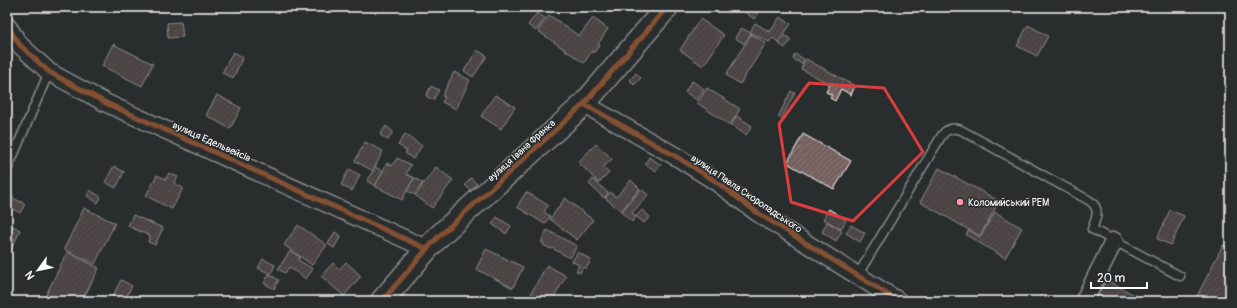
<svg xmlns="http://www.w3.org/2000/svg" width="1237" height="308" viewBox="0 0 1237 308" font-family="Pangolin,sans-serif">
<style>
.building{fill:url(#building-hatch);stroke:#fff}
.lines{fill:none;stroke-linecap:round;stroke-linejoin:round}
.lane-casing{stroke:#fff;stroke-width:11}
.street-casing{stroke:#fff;stroke-width:20}
.secondary-casing{stroke:#fff;stroke-width:25}
.lane{stroke:#2a2d2e;stroke-width:8}
.street{stroke:#2a2d2e;stroke-width:17}
.secondary{stroke:#2a2d2e;stroke-width:22}
.cycleway-casing{stroke:#2a2d2e;stroke-width:8}
.cycleway{stroke:#f17a3a;stroke-width:5}
.marked{fill:none;stroke:#da3e3e;stroke-width:3;stroke-linejoin:round}
.poi-dot{fill:#ff9aa2;stroke:#2a2d2e;stroke-width:1.5}
.labels{text-anchor:middle;stroke-width:3;stroke-linejoin:round;paint-order:stroke}
.street-label{font-size:10px;fill:#fff;stroke:#2a2d2e}
.poi-label{font-size:10px;fill:#fff;stroke:#2a2d2e;text-anchor:start}
</style>
<defs>
<pattern id="building-hatch" width="6" height="6" patternUnits="userSpaceOnUse"><rect width="6" height="6" fill="#74615e"/><path d="M-1 1l2-2M0 6l6-6M5 7l2-2" fill="none" stroke="#897976"/></pattern>
</defs>
<rect width="100%" height="100%" fill="#2a2d2e"/>
<filter id="ink" filterUnits="userSpaceOnUse"><feTurbulence type="fractalNoise" baseFrequency=".025" numOctaves="2"/><feDisplacementMap in="SourceGraphic" scale="8" xChannelSelector="R" yChannelSelector="G"/><feConvolveMatrix kernelMatrix="1 2 1 2 8 2 1 2 1" color-interpolation-filters="sRGB"/></filter>
<g filter="url(#ink)">
<!-- building -->
<g class="building">
<path d="M115,7H122L120,12L114,9Z"/>
<path d="M734,7H758L761,9L754,19L738,7L737,9Z"/>
<path d="M537,13L545,18L536,31L528,25Z"/>
<path d="M549,15L579,36L593,18L608,29L598,44L600,45L594,53L592,51L584,63L538,31Z"/>
<path d="M780,17L791,24L778,42L773,38L769,42L750,32L755,23L770,32Z"/>
<path d="M700,19L724,35L703,66L680,50Z"/>
<path d="M181,22L183,37L168,38L167,23Z"/>
<path d="M1028,25L1048,36L1037,56L1017,46Z"/>
<path d="M741,28L751,33L745,44L735,38Z"/>
<path d="M751,34L766,43L740,84L726,75Z"/>
<path d="M785,35L791,40L785,48L779,44Z"/>
<path d="M113,44L153,64L142,86L102,66Z"/>
<path d="M477,50L487,56L473,77L464,71Z"/>
<path d="M233,52L243,57L233,78L222,73Z"/>
<path d="M795,54L804,59L802,64L793,59Z"/>
<path d="M806,59L855,86L851,95L841,89L835,101L830,98L832,95L826,92L830,84L801,69Z"/>
<path d="M454,72L470,80L456,109L442,102L445,97L442,96Z"/>
<path d="M636,73L641,78L634,85L630,80Z"/>
<path d="M692,81L704,89L697,100L685,92Z"/>
<path d="M431,86L439,90L433,100L426,96Z"/>
<path d="M707,88L740,109L730,125L697,103Z"/>
<path d="M791,91L795,93L781,119L778,117Z"/>
<path d="M217,95L241,108L230,129L206,115Z"/>
<path d="M495,95L515,107L501,129L481,116Z"/>
<path d="M737,116L752,126L746,135L731,125Z"/>
<path d="M386,126L393,132L388,140L380,135Z"/>
<path d="M405,134L422,146L413,159L405,153L407,151L398,145Z"/>
<path d="M803,134L851,161L834,189L787,163Z"/>
<path d="M365,142L383,151L373,171L355,161Z"/>
<path d="M596,144L612,159L603,168L609,173L599,183L578,162Z"/>
<path d="M649,157L661,165L656,171L645,164Z"/>
<path d="M397,158L411,165L406,174L414,178L402,200L375,186L387,163L392,166Z"/>
<path d="M114,166L124,172L116,188L105,182Z"/>
<path d="M375,167L383,171L375,186L367,181Z"/>
<path d="M436,167L453,180L432,208L415,195Z"/>
<path d="M939,168L999,201L980,236L920,202Z"/>
<path d="M349,169L360,175L352,191L341,185Z"/>
<path d="M169,173L178,177L174,183L183,188L172,209L146,196L157,175L166,179Z"/>
<path d="M414,178L423,183L415,195L407,191Z"/>
<path d="M471,178L477,184L471,191L465,185Z"/>
<path d="M593,179L608,193L604,198L589,184Z"/>
<path d="M631,180L640,189L621,211L605,198L610,192L616,197Z"/>
<path d="M641,189L648,195L632,213L636,217L632,222L621,212Z"/>
<path d="M90,190L101,197L98,203L87,196Z"/>
<path d="M526,192L548,205L544,212L550,216L545,224L517,207Z"/>
<path d="M11,197L25,204L20,213L7,206Z"/>
<path d="M565,198L593,220L577,240L550,219Z"/>
<path d="M84,208L115,223L95,264L64,249Z"/>
<path d="M829,209L846,220L841,229L823,219Z"/>
<path d="M642,210L650,217L644,223L636,216Z"/>
<path d="M1170,210L1184,216L1171,245L1157,239Z"/>
<path d="M995,212L1022,228L1005,258L966,235L969,230L980,237Z"/>
<path d="M133,215L163,228L155,245L148,242L150,236L128,226Z"/>
<path d="M497,217L511,226L506,234L492,224Z"/>
<path d="M827,222L842,231L836,241L822,232Z"/>
<path d="M7,223L20,230L16,240L7,236Z"/>
<path d="M298,225L327,245L312,265L284,245Z"/>
<path d="M851,225L865,233L860,242L846,233Z"/>
<path d="M547,230L577,246L570,258L552,248L551,249L543,245L544,243L541,242Z"/>
<path d="M335,232L341,236L334,248L328,244Z"/>
<path d="M7,237L15,241L10,251L7,250Z"/>
<path d="M1223,245L1230,249V301H1203L1196,298Z"/>
<path d="M486,249L523,267L513,288L476,269Z"/>
<path d="M290,251L300,257L298,260L313,269L306,279L289,267L285,273L278,269Z"/>
<path d="M67,252L99,268L82,301H57L46,295Z"/>
<path d="M578,252L591,260L586,269L583,267L580,273L576,271L579,265L572,261Z"/>
<path d="M263,259L275,265L271,274L258,268Z"/>
<path d="M346,262L361,276L344,296L321,276L333,263L339,269Z"/>
<path d="M547,265L566,276L552,301H545L531,293Z"/>
<path d="M269,274L279,280L274,289L264,283Z"/>
<path d="M121,280L132,286L124,301H110Z"/>
<path d="M1106,280L1146,301H1095Z"/>
<path d="M502,295L512,301H498Z"/>
</g>
<g class="lines">
<!-- lane casing -->
<g class="lane-casing">
<g id="lane">
<path d="M7,170L49,72"/>
<path d="M857,276L942,135C947,129 953,127 961,130L1090,201C1101,209 1096,219 1092,229L1180,276"/>
</g>
</g>
<!-- street casing -->
<g class="street-casing">
<g id="street">
<path d="M7,26L20,45L49,72L106,103L427,249"/>
<path d="M584,104L677,157L715,181L758,213L898,301"/>
<path d="M1084,301L1114,241"/>
</g>
</g>
<!-- secondary casing -->
<g class="secondary-casing">
<path id="secondary" d="M382,301L427,249L438,237L584,104L667,7"/>
</g>
<!-- lane -->
<use href="#lane" class="lane"/>
<!-- street -->
<use href="#street" class="street"/>
<!-- secondary -->
<use href="#secondary" class="secondary"/>
<!-- cycleway casing -->
<g class="cycleway-casing">
<g id="cycleway">
<path d="M7,26L20,45L49,72L106,103L427,249"/>
<path d="M584,104L677,157L715,181L758,213L898,301"/>
<path d="M382,301L427,249L438,237L584,104L667,7"/>
</g>
</g>
<!-- cycleway -->
<use href="#cycleway" class="cycleway"/>
</g>
</g>
<!-- marked area -->
<path d="M0 0H1237V308H0ZM809,83L884,88L923,152L853,221L791,202L779,124Z" fill="#2a2d2e" fill-opacity=".55" fill-rule="evenodd"/>
<path class="marked" d="M809,83L884,88L923,152L853,221L791,202L779,124Z"/>
<!-- markers -->
<circle class="poi-dot" cx="960" cy="202" r="4"/>
<g class="labels">
<!-- street labels -->
<g class="street-label">
<text transform="translate(212 141) rotate(24)" y="4">вулиця Едельвейсів</text>
<text transform="translate(521 150) rotate(-42)" y="4">вулиця Івана Франка</text>
<text transform="translate(747 193) rotate(34)" y="4">вулиця Павла Скоропадського</text>
</g>
<!-- poi labels -->
<g class="poi-label">
<text x="968" y="206">Коломийський РЕМ</text>
</g>
</g>
<!-- margin -->
<rect width="1237" height="308" fill="none" stroke="#2a2d2e" stroke-width="24"/>
<rect x="12" y="12" width="1213" height="284" fill="none" stroke="#fff" stroke-width="1.5" filter="url(#ink)"/>
<!-- north arrow -->
<g transform="translate(38 270) rotate(237)" stroke="#2a2d2e" stroke-width="3" paint-order="stroke">
<path d="M0-3L7 15L0 10L-7 15Z" fill="#ffffff"/>
<text y="-6" font-size="11" font-weight="bold" text-anchor="middle" fill="#ffffff">N</text>
</g>
<!-- scale -->
<path d="M1091 282v6h56v-6" fill="none" stroke="#ffffff" stroke-width="2"/>
<text x="1097" y="282" font-size="12" fill="#ffffff" stroke="#2a2d2e" stroke-width="3" paint-order="stroke">20 m</text>
</svg>
